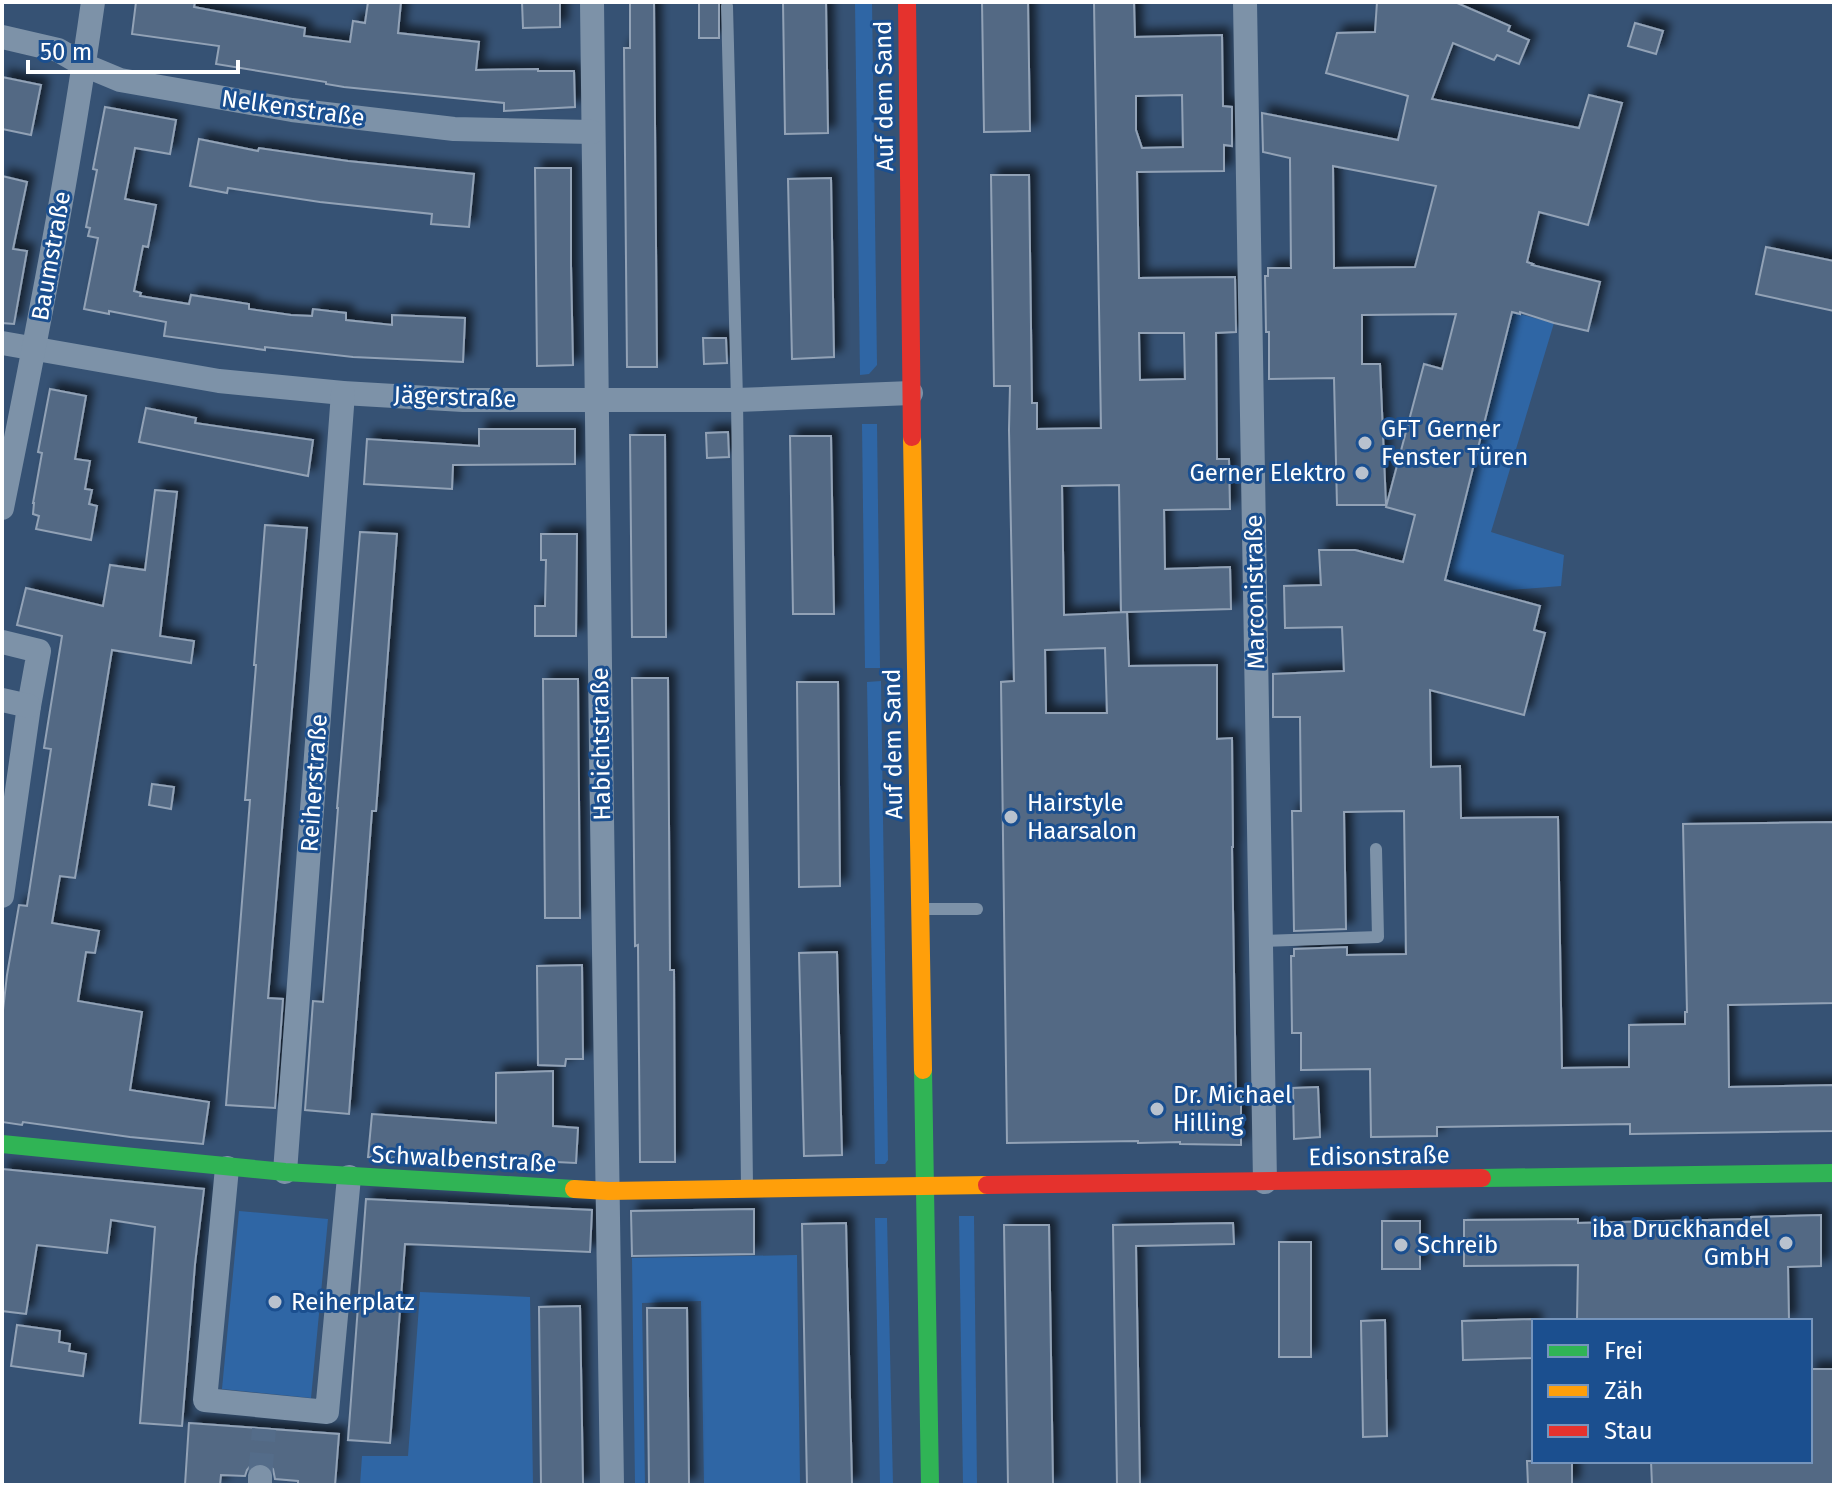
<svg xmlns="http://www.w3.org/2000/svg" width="1836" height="1487" viewBox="0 0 1836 1487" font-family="'Fira Sans',sans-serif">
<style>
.green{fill:#2f66a5}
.building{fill:#526984;stroke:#92a2b6;stroke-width:2;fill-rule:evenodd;filter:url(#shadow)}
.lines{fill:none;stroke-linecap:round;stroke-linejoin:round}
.street-tunnel{stroke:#546c89;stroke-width:24;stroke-dasharray:24 12;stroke-linecap:butt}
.lane{stroke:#7d92a8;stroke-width:12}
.street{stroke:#7d92a8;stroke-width:24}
.fast{stroke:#30b455;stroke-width:18}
.slow{stroke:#ff9f0a;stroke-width:18}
.jam{stroke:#e5322d;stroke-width:18}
.poi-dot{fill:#b9c2ce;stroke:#1b4f8f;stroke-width:3}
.labels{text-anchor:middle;stroke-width:6;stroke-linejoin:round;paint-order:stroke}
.street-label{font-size:24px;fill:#fff;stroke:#1b4f8f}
.poi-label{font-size:24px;fill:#fff;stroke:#1b4f8f;text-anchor:start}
</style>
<defs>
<filter id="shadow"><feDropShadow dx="7" dy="-7" stdDeviation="4" flood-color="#0009"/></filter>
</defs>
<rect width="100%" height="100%" fill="#365274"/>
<!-- green -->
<g class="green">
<path d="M855,2H872L877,365L869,374L860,375Z"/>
<path d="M1512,312L1554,323L1491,532L1564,555L1561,586L1487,592L1444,580L1459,526Z"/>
<path d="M862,424H877L880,668H865Z"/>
<path d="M881,681L888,1160L885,1164H875L867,682Z"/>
<path d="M239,1211L328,1219L311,1398L222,1389Z"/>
<path d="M959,1216H974L977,1485H963Z"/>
<path d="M875,1218H887L893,1485H880Z"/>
<path d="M797,1255L800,1485H704L701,1301L642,1303L645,1485H635L632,1258Z"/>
<path d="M420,1292L530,1297L533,1485H360L362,1456H408Z"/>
</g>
<!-- building -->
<g class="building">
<path d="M136,2H195L194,7L305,28L304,36L350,42L353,21L365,23L368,2H401L398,33L479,42L476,70L538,69V71H574L575,107L504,111V103L344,87L326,84V82L216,64L219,46L132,34Z"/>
<path d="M522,2H560V27L523,28Z"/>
<path d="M630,2H654L657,367H627L624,48H630Z"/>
<rect x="699" y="2" width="20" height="36"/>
<path d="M783,2H826L828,133L785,134Z"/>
<path d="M982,2H1028L1030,131L984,132Z"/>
<path d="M1094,2H1134L1135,37L1222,35L1223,106L1232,107V146L1224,145V171L1137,172L1139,278L1235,277L1236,332L1216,333L1217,459H1229L1230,509L1164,510L1165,569L1230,567L1231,609L1127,612L1129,666L1217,665V739L1232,738L1233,847H1232L1236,1096H1241V1145L1180,1144V1142L1138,1143V1141L1007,1143L1001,682L1014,681L1009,430L1010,386H994L991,175H1029L1032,403H1037V429L1101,428ZM1182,95L1183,147L1142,148L1136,130V96ZM1139,333H1184L1185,379L1140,380ZM1119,485L1121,612H1127L1064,615L1062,486ZM1105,648L1107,713H1046L1045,650Z"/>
<path d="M1377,2H1455L1510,26L1508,31L1529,40L1519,64L1497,55L1494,60L1453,43L1432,99L1579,128L1589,95L1622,103L1588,225L1539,212L1527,262L1533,264L1532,265L1600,282L1588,331L1554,323L1520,312V314L1512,312L1445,580L1540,606L1534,630L1545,633L1524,715L1430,690L1431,767L1460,766L1461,818L1558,817L1562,1068L1629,1067V1025L1685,1024V1012H1687L1683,824L1834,822V1003L1728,1005L1729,1087L1834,1085V1131L1630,1134V1124L1437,1127V1136L1371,1137L1370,1069L1301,1070V1033H1292L1291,956H1294V949L1347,947V955L1406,954L1404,811L1344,812L1346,929L1294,931L1292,811H1301L1300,717H1273V674L1344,671L1342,627L1285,628L1284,586L1321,585L1319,550H1355L1403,562L1415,515L1386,507L1424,364L1442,369L1456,314L1362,315V364H1380L1386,505H1337L1334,378L1269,379V332H1266L1265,276H1268V268H1291L1290,158L1263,152L1262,113L1398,140L1408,96L1326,73L1337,33L1375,32ZM1333,166L1436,186L1415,267L1334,268Z"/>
<path d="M1635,23L1663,31L1656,54L1628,46Z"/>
<path d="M2,77L41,85L31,135L2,129Z"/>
<path d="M105,107L176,120L170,154L135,148L125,199L156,205L148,247L143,246L134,291L141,293L140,296L189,304L191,295L249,304V309L291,315L312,316L313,309L346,313V320L392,325V315L465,318L463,362L353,357L265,347V350L164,336L166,322L109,311V314L84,309L98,238L88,236L90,228L86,227L97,170L93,169Z"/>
<path d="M199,139L258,151L259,148L348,161L474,174L469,227L431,224L432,214L320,202L228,188L227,193L190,186Z"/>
<path d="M535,168H571V266L573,365L537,366Z"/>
<path d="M2,176L27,182L13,249L27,251L14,324L2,323Z"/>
<path d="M831,178L834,357L792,359L788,179Z"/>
<path d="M1766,247L1834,261V311L1756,294Z"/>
<path d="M703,338H726L727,363L704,364Z"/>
<path d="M50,389L86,396L75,459L90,461L85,489L92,490L89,504L97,506L91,540L36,529L39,516L33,514L34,503H33L42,453L38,452Z"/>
<path d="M146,408L196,418L195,423L313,440L308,476L139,442Z"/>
<path d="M479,429H575V464L453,465L452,489L364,484L367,439L479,446Z"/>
<path d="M728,432L729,457L707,458L706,433Z"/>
<path d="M630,435H665L666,637H632Z"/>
<path d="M790,436H831L834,614H793Z"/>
<path d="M155,490L177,492L160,636L194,641L191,663L112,650L75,878L60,876L52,923L99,931L95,953L86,952L78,1001L142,1012L130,1090L209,1102L203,1144L130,1137L23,1122L22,1125L2,1122V1019L7,975L19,905L27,906L51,749L44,748L62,636L17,625L26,588L103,606L110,565L145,570Z"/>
<path d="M265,525L307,528L268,998L283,999L275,1108L226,1105L250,800H245L256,665H254Z"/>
<path d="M360,532L397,534L376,811H372L349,1114L305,1110L313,1001L323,1002L338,808H337Z"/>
<path d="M541,534H577L576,636H535V606H545L546,560H541Z"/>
<path d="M632,678H668L670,970H674L675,1162H640L638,945L635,946Z"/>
<path d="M543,679H578L580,918H545Z"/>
<path d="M797,682H838L840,886L799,887Z"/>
<path d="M152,784L174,787L171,809L149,805Z"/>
<path d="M837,952L842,1155L804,1156L799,953Z"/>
<path d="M582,965L583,1059H566L565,1066L538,1065L537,966Z"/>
<path d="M553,1071V1126L578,1128L576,1163L452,1157L451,1162L368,1157L372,1114L496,1123V1073Z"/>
<path d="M1318,1087L1320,1137L1294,1139L1293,1088Z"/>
<path d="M2,1169L204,1189L195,1264L182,1426L140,1423L155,1227L111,1220L107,1253L37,1245L26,1314L2,1311Z"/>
<path d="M366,1199L592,1210L590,1252L405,1244L390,1443L348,1440Z"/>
<path d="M754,1209V1254L632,1256L631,1211Z"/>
<path d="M1821,1215V1266L1788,1267L1789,1321H1577L1578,1265L1464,1266V1220L1578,1219V1223L1750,1219L1751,1217Z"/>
<rect x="1382" y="1221" width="38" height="48"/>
<path d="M846,1223L852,1485H807L802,1224Z"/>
<path d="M1233,1223L1234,1244L1136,1246L1140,1485H1117L1113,1225Z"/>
<path d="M1004,1225H1049L1053,1485H1008Z"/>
<rect x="1279" y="1242" width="32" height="115"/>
<path d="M580,1306L583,1485H541L539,1307Z"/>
<path d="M647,1308H687L689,1485H649Z"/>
<path d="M1534,1319V1358L1463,1360L1462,1321Z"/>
<path d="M1385,1320L1387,1436L1363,1437L1361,1321Z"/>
<path d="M17,1325L60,1331L59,1342L70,1344L69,1351L86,1354L83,1376L11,1366Z"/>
<path d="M1810,1369H1834V1485H1652L1651,1461H1810Z"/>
<path d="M189,1423L339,1434L335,1485H298V1481L275,1479L273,1469L267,1464L261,1462L252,1464L247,1470L245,1476L221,1475L220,1485H185Z"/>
<path d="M1527,1461H1572V1485H1528Z"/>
</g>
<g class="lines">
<!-- street-tunnel -->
<path class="street-tunnel" d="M260,1477L264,1429"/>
<!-- lane -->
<g class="lane">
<path d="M727,6L737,400L747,1185"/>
<path d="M923,909H977"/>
<path d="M1261,941L1378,937L1376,849"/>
</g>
<!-- street -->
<g class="street">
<path d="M592,2C594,496 607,991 612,1485"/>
<path d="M1245,2L1265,1182"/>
<path d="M2,37L58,50L84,65L120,80L292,110L454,129L592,132"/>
<path d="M2,343L219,381L343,393L463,400H737L911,393"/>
<path d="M2,508C36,340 69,172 93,2"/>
<path d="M2,642L39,651L29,706L2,896"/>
<path d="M2,700L29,706"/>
<path d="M227,1168L205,1400L327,1412L349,1177"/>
<path d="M285,1172L343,393"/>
<path d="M260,1485V1477"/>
</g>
<!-- fast -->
<g class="fast">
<path d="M923,1070L930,1485"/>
<path d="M2,1144L285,1172L574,1189"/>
<path d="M1482,1178L1834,1173"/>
</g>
<!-- slow -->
<g class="slow">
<path d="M912,437L923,1070"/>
<path d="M574,1189L608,1191L987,1185"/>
</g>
<!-- jam -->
<g class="jam">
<path d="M907,2L912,437"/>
<path d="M987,1185L1482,1178"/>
</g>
</g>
<!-- markers -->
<g class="poi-dot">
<circle cx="1365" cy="443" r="8"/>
<circle cx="1362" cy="473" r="8"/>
<circle cx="1011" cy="817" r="8"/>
<circle cx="1157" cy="1109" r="8"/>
<circle cx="1786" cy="1243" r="8"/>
<circle cx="1401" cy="1245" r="8"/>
<circle cx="275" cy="1302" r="8"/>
</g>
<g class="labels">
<!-- street labels -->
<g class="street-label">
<text transform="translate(884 96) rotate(-91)" y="8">Auf dem Sand</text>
<text transform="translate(293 108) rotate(8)" y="8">Nelkenstraße</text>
<text transform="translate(51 256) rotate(-80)" y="8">Baumstraße</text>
<text transform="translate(455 397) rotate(2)" y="8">Jägerstraße</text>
<text transform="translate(1255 592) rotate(-91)" y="8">Marconistraße</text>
<text transform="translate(601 744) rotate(-91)" y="8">Habichtstraße</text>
<text transform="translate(893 744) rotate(-91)" y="8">Auf dem Sand</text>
<text transform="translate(314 783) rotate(-86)" y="8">Reiherstraße</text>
<text transform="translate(1379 1156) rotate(-1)" y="8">Edisonstraße</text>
<text transform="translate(464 1159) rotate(3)" y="8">Schwalbenstraße</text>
</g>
<!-- poi labels -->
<g class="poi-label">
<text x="1381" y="437">GFT Gerner<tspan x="1381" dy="28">Fenster Türen</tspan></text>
<text x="1346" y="481" text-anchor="end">Gerner Elektro</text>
<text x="1027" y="811">Hairstyle<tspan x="1027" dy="28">Haarsalon</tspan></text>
<text x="1173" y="1103">Dr. Michael<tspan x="1173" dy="28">Hilling</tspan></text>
<text x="1770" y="1237" text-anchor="end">iba Druckhandel<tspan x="1770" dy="28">GmbH</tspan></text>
<text x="1417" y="1253">Schreib</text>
<text x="291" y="1310">Reiherplatz</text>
</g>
</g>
<!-- border -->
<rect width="1836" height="1487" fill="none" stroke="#ffffff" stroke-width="8"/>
<!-- legend -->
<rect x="1532" y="1319" width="280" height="144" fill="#1b4f8f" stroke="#7695bc" stroke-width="2"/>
<rect x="1548" y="1345" width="40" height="12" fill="#30b455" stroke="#7695bc" stroke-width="2"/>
<text x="1604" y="1359" font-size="24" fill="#ffffff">Frei</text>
<rect x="1548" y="1385" width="40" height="12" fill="#ff9f0a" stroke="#7695bc" stroke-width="2"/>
<text x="1604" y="1399" font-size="24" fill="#ffffff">Zäh</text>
<rect x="1548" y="1425" width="40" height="12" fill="#e5322d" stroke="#7695bc" stroke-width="2"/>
<text x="1604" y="1439" font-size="24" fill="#ffffff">Stau</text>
<!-- scale -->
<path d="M28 60v12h210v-12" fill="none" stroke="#ffffff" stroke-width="4"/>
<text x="40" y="60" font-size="24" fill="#ffffff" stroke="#1b4f8f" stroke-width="6" paint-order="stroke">50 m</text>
</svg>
